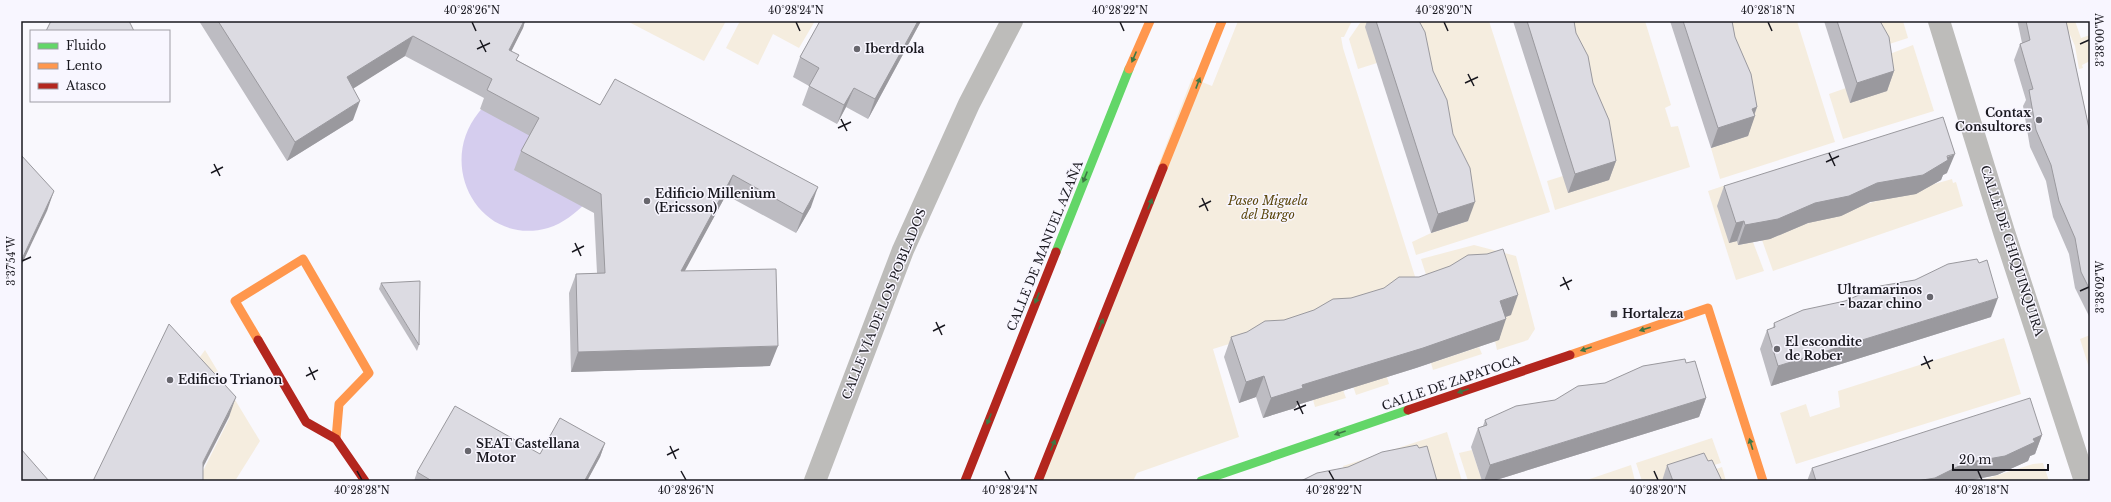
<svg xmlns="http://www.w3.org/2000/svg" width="2111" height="502" viewBox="0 0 2111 502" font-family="'Libre Baskerville',serif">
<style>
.green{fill:#f5eddf}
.water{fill:#d5cdee}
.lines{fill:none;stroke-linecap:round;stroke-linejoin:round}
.street{stroke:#bdbcba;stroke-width:22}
.fast{stroke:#63d668;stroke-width:9}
.slow{stroke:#ff974d;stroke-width:9}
.jam{stroke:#b3261e;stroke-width:9}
.wall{fill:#bdbcc2}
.shaded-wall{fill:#9a999e}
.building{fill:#dcdbe2;stroke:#9a999e}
.oneway{fill:#3e7744}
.ticks{fill:none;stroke:#19181f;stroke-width:1.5}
.poi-dot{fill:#67666d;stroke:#f8f6ff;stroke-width:1.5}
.labels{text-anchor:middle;stroke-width:3;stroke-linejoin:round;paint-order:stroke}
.poi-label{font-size:12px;font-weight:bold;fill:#19181f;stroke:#f8f6ff;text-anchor:start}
.park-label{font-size:12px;font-style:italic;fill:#5c470d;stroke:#f8f6ff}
.street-label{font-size:12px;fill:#19181f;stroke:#f8f6ff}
.neatline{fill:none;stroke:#19181f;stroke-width:1.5}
.ticks-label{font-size:10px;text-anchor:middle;fill:#19181f}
</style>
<rect width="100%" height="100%" fill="#f9f8fd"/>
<!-- green -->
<g class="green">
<path d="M627,21H726L704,61Z"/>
<path d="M740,21H815L799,48L773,34L758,65L726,48Z"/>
<path d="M1238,21H1352L1344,37H1341L1343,48L1418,286L1213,349L1239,437L1137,473L1133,481H1036L1192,78L1212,86Z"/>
<path d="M1364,21H1383L1377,63L1358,69L1349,39L1360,23Z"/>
<path d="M1409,21H1489L1550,212L1416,255L1412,242L1431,233L1468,221Z"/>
<path d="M1564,21H1645L1671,105L1665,108L1671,127L1678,126L1690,167L1555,210L1547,181L1563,176L1569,193Z"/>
<path d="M1719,21H1797L1835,142L1720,179L1711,148L1747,136Z"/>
<path d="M1864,21H1903L1908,38L1877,48Z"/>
<path d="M2064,21H2075L2081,38L2090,35V61L2082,65L2083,68L2079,69L2075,46Z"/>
<path d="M1913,45L1934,111L1843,139L1829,94L1846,88L1882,57Z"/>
<path d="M1952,179L1953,183L1956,182L1963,206L1773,271L1762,240C1780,237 1794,227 1811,222C1858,206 1905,192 1952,179Z"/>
<path d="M1729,184L1739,245L1753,242L1764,271L1736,280L1708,191Z"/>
<path d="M1474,245L1516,256L1535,329L1528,340L1497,350L1495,341L1499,340L1492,322L1510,315L1429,284L1421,259Z"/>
<path d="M2090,335V371L2080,339Z"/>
<path d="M2004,338L2021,394L1796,464L1780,413L1806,404L1810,417L1840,407L1838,391Z"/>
<path d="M1479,347L1482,354L1433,370L1431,363Z"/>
<path d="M205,350L260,441L235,481H198L230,417L189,372Z"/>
<path d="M1381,356L1389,384L1356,395L1353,386Z"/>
<path d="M1343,390L1346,398L1315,407L1312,396Z"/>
<path d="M1447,432L1462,481H1348L1343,466Z"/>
<path d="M1712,438L1721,463L1667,479V481H1642L1636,463Z"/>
<path d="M1472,450L1482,481H1468L1459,453Z"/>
<path d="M2043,463L2049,481H1979L2033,464Z"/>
<path d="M1631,465L1635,481H1584Z"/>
<path d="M1722,467L1726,481H1706L1699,475Z"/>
</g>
<!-- water -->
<path class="water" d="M498,97L586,203C575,213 564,223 548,228C480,247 435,166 479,112C484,106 492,102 498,97Z"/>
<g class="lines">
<!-- street -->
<g class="street">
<path d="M1939,21L2004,232L2085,481"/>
<path d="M815,481L903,250L969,104L1012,21"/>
</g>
<!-- fast -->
<g class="fast">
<path d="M1056,252L1129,69"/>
<path d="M1201,481L1408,410"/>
</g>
<!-- slow -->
<g class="slow">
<path d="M1129,69L1150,21"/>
<path d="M1163,168L1222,21"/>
<path d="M258,340L235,301L303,259L369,373L339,404L336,439"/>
<path d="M1570,355L1708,308L1763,481"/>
</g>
<!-- jam -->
<g class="jam">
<path d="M258,340L306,422L336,439L365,481"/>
<path d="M1408,410L1570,355"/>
<path d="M965,481L1056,252"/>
<path d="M1038,481L1163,168"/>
</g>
</g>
<!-- wall -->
<g class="wall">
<path d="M199,21H525L523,28L511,51L517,60L600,105L811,207L796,233L726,195L684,271L770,366L571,372L569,293L576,274L597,273L594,213L514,170L521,151L530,136L480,109L484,98L405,56L353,88V120L287,161Z"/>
<path d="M820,21H921L868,119L846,107L837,124L802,105L809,86L793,77L800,57Z"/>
<path d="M1367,21H1419L1433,71L1468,221L1431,233L1365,27Z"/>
<path d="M1513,21H1574L1576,33L1593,83L1616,161L1609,180L1568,193Z"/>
<path d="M1670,21H1732L1735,37L1757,107L1748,136L1711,148Z"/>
<path d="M1824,21H1880L1894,71L1887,91L1850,103Z"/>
<path d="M2017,21H2066L2090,133V318L2075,288L2069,254L2053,217L2046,181L2030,147L2023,106L2026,100L2014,60L2020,44L2022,43L2018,24Z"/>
<path d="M1947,173L1943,175L1941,180L1916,194L1870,202L1841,216L1808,223L1770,239L1738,245L1737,241L1729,243L1717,206L1724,186Z"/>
<path d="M381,283L419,345L417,351L379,289Z"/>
<path d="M1511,315L1505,317L1499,340L1416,368L1297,405L1295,408L1263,418L1256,397L1239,403L1224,357L1231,337Z"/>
<path d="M1991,317L1771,386L1760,349L1767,330L1773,328L1774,323Z"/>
<path d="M1686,363L1706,398L1699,417L1493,481H1482L1471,447L1478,428L1483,426L1485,420L1555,400L1605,383Z"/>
<path d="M2042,435L2035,454L2030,456L2028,461L1997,475L1967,481H1807L1812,468Z"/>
<path d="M605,443L600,457L587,481H414L417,472L540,454Z"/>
<path d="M1708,461L1722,481H1662L1667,465Z"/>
</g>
<!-- shaded-wall -->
<g class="shaded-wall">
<path d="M524,21H525L523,28L502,70L509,50Z"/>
<path d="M918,21H921L868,119L875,99Z"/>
<path d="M413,36L405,56L340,97L347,77Z"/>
<path d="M1894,71L1887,91L1850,103L1857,83Z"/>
<path d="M854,88L846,107L837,124L844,105Z"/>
<path d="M360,101L353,120L287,161L295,142Z"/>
<path d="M1757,107L1753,117L1755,116L1748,136L1711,148L1718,128L1752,109Z"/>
<path d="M1955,154L1947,173L1943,175L1941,180L1916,194L1870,202L1841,216L1808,223L1770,239L1738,245L1745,225L1877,183Z"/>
<path d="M1616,161L1609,180L1568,193L1575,174Z"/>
<path d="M733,175L726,195L674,291L681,271Z"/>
<path d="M818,187L811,207L796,233L803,214Z"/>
<path d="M54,191L47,211L21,266V261Z"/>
<path d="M1475,202L1468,221L1431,233L1438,214Z"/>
<path d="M1744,221L1737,241L1729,243L1736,223Z"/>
<path d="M1518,295L1511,315L1492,322L1500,301Z"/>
<path d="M1998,298L1991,317L1771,386L1778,366Z"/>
<path d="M1506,319L1499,340L1416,368L1297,405L1295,408L1263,418L1271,398L1302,385Z"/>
<path d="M778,346L770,366L571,372L578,352Z"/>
<path d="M1264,376L1256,397L1239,403L1246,382Z"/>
<path d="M236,397L229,417L196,481L203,462Z"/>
<path d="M1706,398L1699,417L1493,481H1484L1490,465Z"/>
<path d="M2042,435L2035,454L2030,456L2028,461L1997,475L1967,481H1916Z"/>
<path d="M605,443L600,457L587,481H584Z"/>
</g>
<!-- building -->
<g class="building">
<path d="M51,21H129L134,31H46Z"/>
<path d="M218,21H524L509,50L519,55L516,60L600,105L615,79L818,187L803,214L733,175L681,271L776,269L778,346L578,352L576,274L605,273L601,194L521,151L539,118L487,90L492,79L413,36L347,77L360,101L295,142Z"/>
<path d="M820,21H918L875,99L854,88L844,105L809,86L819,68L800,57Z"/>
<path d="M1376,21H1419L1425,32L1433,71L1447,100L1453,134L1470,168L1475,202L1438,214Z"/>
<path d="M1527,21H1574L1576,33L1588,56L1593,83L1609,120L1616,161L1575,174Z"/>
<path d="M1683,21H1732L1735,37L1751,74L1757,107L1752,109L1755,116L1718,128Z"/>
<path d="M1837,21H1880L1889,37L1894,71L1857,83Z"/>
<path d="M2026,21H2066L2090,133V290L2081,272L2075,238L2059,201L2051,165L2036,130L2029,90L2033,89L2020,44L2030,40Z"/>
<path d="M1943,117L1955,154L1947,156L1948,160L1923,175L1877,183L1849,196L1815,203L1778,219L1745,225L1744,221L1736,223L1724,186Z"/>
<path d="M21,155L54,191L21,261Z"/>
<path d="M1503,249L1518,295L1500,301L1506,319L1423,348L1302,385L1303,388L1271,398L1264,376L1246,382L1231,337L1247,332L1265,321L1284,320L1314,310L1333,299L1351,298L1384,288L1399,277H1419L1450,266L1468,255L1487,254Z"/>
<path d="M1977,259L1979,263L1987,260L1998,298L1778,366L1767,330L1775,327L1774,323L1803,310L1845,301L1880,286L1915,280L1948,264Z"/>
<path d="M420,281L419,345L381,283Z"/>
<path d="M169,324L236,397L203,462V481H93Z"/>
<path d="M1685,359L1686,363L1695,361L1706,398L1490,465L1478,428L1487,425L1485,420L1516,406L1555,400L1578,386L1605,383L1643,366Z"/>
<path d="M2030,398L2042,435L2033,439L2035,442L2005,456L1965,463L1935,478L1916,481H1816L1812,468Z"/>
<path d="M455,406L540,454L560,418L605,443L585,480L587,481H432L417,472Z"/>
<path d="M1417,445L1419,448L1427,446L1437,481H1301L1317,473L1348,467L1382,452Z"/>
<path d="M21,449L49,481H21Z"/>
<path d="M1704,453L1708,461L1712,460L1722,481H1673L1667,465Z"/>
</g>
<!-- one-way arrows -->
<defs><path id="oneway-solid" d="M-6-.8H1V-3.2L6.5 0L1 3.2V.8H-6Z"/></defs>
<g class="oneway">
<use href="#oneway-solid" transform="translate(1134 57) rotate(113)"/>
<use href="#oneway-solid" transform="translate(1198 83) rotate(-69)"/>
<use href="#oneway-solid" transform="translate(1085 177) rotate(112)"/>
<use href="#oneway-solid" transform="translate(1150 204) rotate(-68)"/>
<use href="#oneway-solid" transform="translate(1037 298) rotate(112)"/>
<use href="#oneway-solid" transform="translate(1101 324) rotate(-68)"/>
<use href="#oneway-solid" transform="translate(1645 329) rotate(162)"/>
<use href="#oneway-solid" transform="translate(1586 349) rotate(161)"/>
<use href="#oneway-solid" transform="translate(1463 391) rotate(161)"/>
<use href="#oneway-solid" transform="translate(989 419) rotate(112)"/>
<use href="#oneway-solid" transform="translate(1340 433) rotate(161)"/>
<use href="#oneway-solid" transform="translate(1751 444) rotate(-107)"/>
<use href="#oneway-solid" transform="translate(1053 445) rotate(-68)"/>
</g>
<!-- ticks -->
<path class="ticks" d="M472,22L476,31M796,22L800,31M1120,22L1124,31M1444,22L1448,31M1768,22L1772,31M480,40L486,52M2080,44L2089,40M477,49L490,43M1468,74L1474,86M1465,83L1478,77M841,119L847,131M838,128L851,122M1829,153L1835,166M1826,162L1839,156M214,164L220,176M211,173L223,167M1202,198L1208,211M1199,207L1211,201M575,243L581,256M572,252L584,246M22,261L31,257M1563,277L1569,290M1560,286L1572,280M2080,291L2089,287M936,322L942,335M933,331L945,325M1924,356L1930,369M1921,365L1933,360M309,367L315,380M306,376L318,370M1297,401L1303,414M1294,410L1306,405M670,446L676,459M667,455L679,449M357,471L362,480M681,471L686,480M1005,471L1010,480M1329,471L1334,480M1654,471L1658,480M1978,471L1982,480"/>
<!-- markers -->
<g class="poi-dot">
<circle cx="857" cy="49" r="4"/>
<circle cx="2039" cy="120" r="4"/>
<circle cx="647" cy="201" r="4"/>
<circle cx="1930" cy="297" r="4"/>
<rect x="1610" y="310" width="8" height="8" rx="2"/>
<circle cx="1777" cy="349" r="4"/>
<circle cx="170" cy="380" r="4"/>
<circle cx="468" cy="451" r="4"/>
</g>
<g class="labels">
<!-- poi labels -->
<g class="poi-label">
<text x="865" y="53">Iberdrola</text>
<text x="2031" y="117" text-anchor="end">Contax<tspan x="2031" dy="14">Consultores</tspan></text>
<text x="655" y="198">Edificio Millenium<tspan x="655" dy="14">(Ericsson)</tspan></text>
<text x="1922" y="294" text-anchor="end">Ultramarinos<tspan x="1922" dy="14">- bazar chino</tspan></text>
<text x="1622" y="318">Hortaleza</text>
<text x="1785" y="346">El escondite<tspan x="1785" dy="14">de Rober</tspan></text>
<text x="178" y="384">Edificio Trianon</text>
<text x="476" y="448">SEAT Castellana<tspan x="476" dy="14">Motor</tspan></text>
</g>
<!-- park labels -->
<g class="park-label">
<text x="1268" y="205">Paseo Miguela<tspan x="1268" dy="14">del Burgo</tspan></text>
</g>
<!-- street labels -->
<g class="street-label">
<text transform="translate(1045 246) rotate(-68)" y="4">CALLE DE MANUEL AZAÑA</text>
<text transform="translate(2012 251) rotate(72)" y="4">CALLE DE CHIQUINQUIRA</text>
<text transform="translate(884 304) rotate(-68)" y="4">CALLE VÍA DE LOS POBLADOS</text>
<text transform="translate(1451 383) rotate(-19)" y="4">CALLE DE ZAPATOCA</text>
</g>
</g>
<!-- border -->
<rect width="2111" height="502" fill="none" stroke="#f8f6ff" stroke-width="44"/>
<!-- legend -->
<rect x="30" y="30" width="140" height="72" fill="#f8f6ff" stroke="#9f9da5"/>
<rect x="38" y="43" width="20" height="6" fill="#63d668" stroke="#9f9da5"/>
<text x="66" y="50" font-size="12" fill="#19181f">Fluido</text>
<rect x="38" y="63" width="20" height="6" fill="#ff974d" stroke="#9f9da5"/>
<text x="66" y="70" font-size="12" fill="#19181f">Lento</text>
<rect x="38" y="83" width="20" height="6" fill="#b3261e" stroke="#9f9da5"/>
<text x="66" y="90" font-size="12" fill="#19181f">Atasco</text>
<!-- scale -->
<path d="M1953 464v6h95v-6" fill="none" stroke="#19181f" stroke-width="2"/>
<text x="1959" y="464" font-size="12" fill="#19181f" stroke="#f8f6ff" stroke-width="3" paint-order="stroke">20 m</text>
<rect x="22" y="22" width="2067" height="458" class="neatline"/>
<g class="ticks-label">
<text x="472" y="14">40°28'26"N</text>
<text x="796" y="14">40°28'24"N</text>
<text x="1120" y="14">40°28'22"N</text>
<text x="1444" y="14">40°28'20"N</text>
<text x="1768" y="14">40°28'18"N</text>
<text transform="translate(2100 40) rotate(-90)" y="4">3°38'00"W</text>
<text transform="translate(11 261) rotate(-90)" y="4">3°37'54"W</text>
<text transform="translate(2100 287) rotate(-90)" y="4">3°38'02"W</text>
<text x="362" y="494">40°28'28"N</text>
<text x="686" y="494">40°28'26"N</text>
<text x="1010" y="494">40°28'24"N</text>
<text x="1334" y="494">40°28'22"N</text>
<text x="1658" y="494">40°28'20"N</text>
<text x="1982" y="494">40°28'18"N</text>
</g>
</svg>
